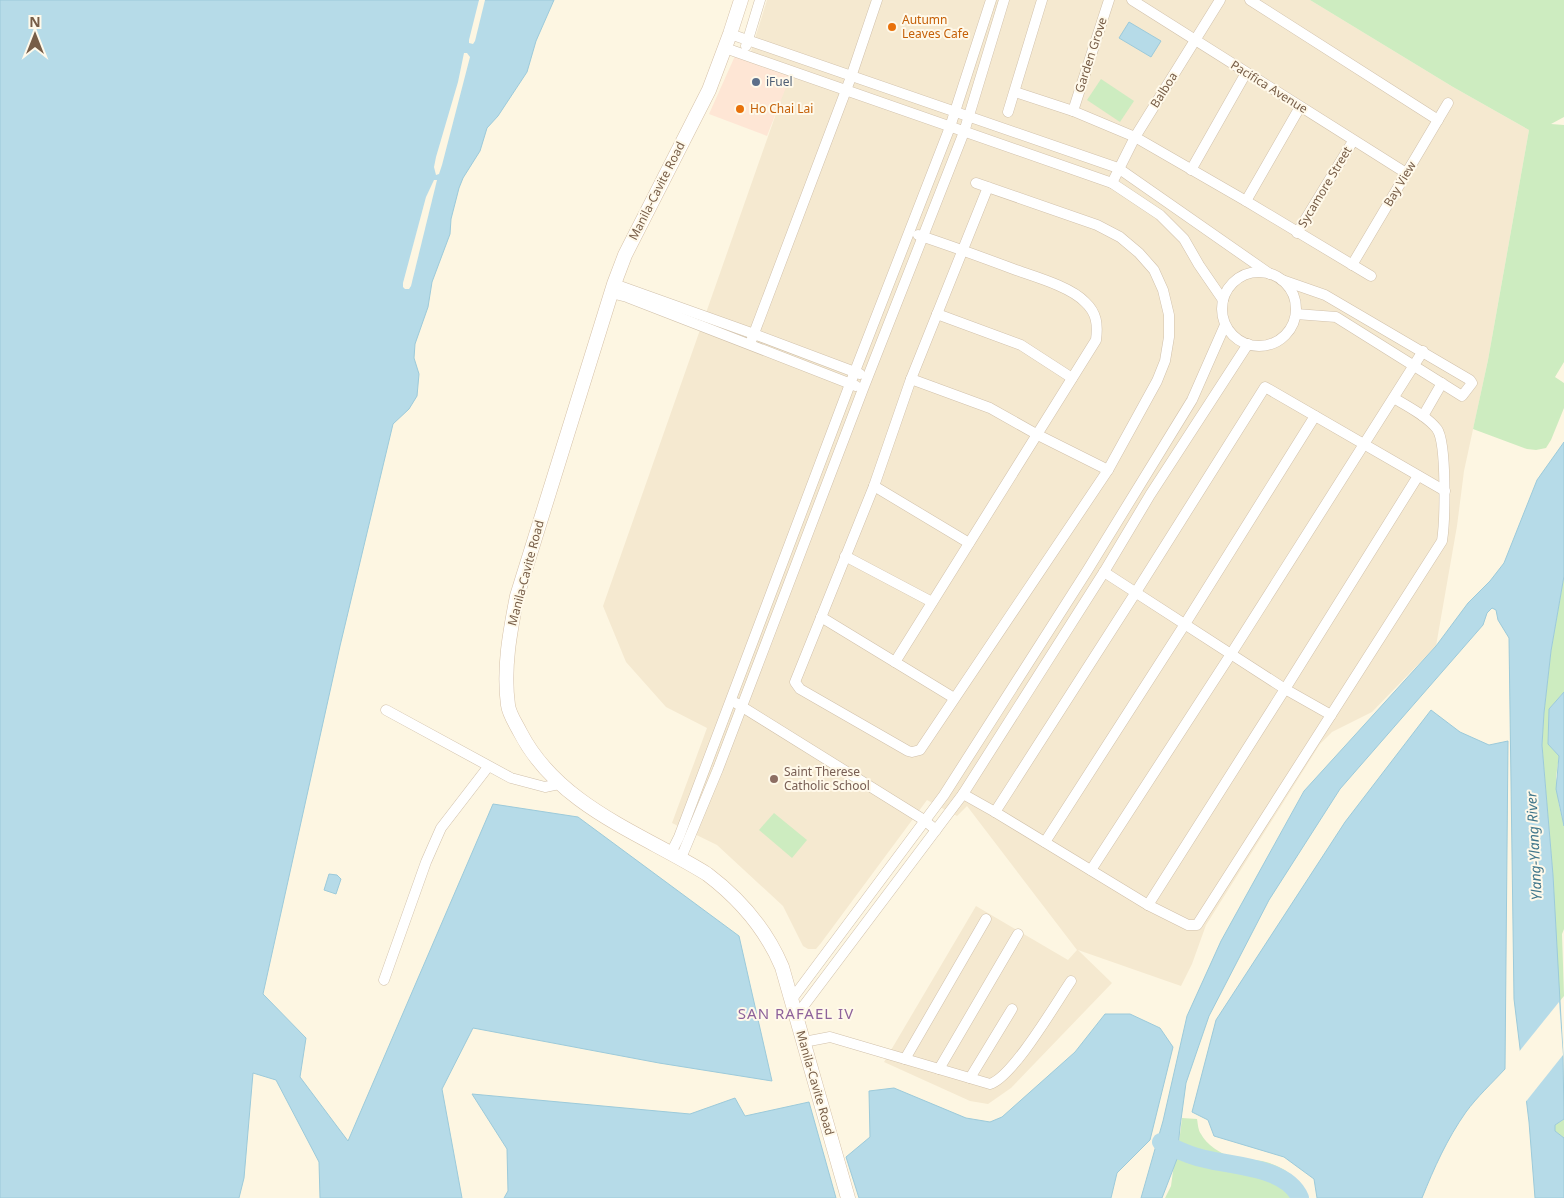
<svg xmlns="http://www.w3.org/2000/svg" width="1564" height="1198" viewBox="0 0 1564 1198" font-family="'Noto Sans',sans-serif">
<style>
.residential{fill:#f5e9d0}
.commercial{fill:#fee6d5}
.green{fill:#cdecc0}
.water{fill:#b6dbe8;stroke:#9ccada}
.pier{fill:#fdf6e2}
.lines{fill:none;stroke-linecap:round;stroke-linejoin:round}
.river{stroke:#b6dbe8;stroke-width:18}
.street-casing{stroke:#d1c1ab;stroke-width:11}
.secondary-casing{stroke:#d5c1a8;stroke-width:15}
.street{stroke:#fff;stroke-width:10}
.secondary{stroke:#fff;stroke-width:14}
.food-dot{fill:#e8710a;stroke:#fff9ea;stroke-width:2}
.service-dot{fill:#5c6f8a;stroke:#fff9ea;stroke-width:2}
.education-dot{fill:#8d6e63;stroke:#fff9ea;stroke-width:2}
.labels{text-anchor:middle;stroke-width:4;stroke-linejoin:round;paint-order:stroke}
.food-label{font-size:12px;fill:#c56008;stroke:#fff9ea;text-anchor:start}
.street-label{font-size:12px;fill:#775d47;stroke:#fff9ea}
.service-label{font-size:12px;fill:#4e5e75;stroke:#fff9ea;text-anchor:start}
.education-label{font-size:12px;fill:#785e54;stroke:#fff9ea;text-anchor:start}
.water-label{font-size:14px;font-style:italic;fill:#40768b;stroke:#fff9ea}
.quarter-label{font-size:15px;letter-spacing:1px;fill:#8e629b;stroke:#fff9ea}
</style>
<rect width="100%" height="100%" fill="#fdf6e2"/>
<!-- residential -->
<path class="residential" d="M767,0H1310L1453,87L1529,130L1488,360L1464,471L1457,526L1436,646L1372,712L1332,732L1320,744L1206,925L1192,964L1181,986L1078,950L1112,983L1011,1088L988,1104L970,1101L884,1062L976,906L1068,960L1077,950L967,806L957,816L927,800L821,943L816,949H808L803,946L783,906L717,845L672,823L707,728L666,707L626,662L603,606L778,108L748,61Z"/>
<!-- commercial -->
<path class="commercial" d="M735,56L790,77L767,136L709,114Z"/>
<!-- green -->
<g class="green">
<path d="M1310,0H1564V117L1551,124L1564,125V362L1555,377L1564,383V408L1551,440L1546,448L1536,450L1527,449L1473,429L1488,360L1529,130L1453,87Z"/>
<path d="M1101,79L1134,101L1120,122L1087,100Z"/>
<path d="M1564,576V692L1549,709L1548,744L1559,756L1556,777L1559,805L1564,826V929L1562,934L1564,996L1559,1002L1553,875L1542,745L1544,713L1551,651Z"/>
<path d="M774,813L807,840L792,858L759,830Z"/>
<path d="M1182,1118L1197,1119C1198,1124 1198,1130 1201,1134C1206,1144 1221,1154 1231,1157C1241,1160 1252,1159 1262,1161C1282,1165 1302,1179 1308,1198H1165L1171,1186L1174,1164L1177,1159Z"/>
<path d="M1564,1119V1138L1555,1131V1125Z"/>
</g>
<!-- water -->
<g class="water">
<path d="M0,0H554L536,41L527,72L498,116L487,128L480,151L463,178L459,188L451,219L450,234L432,282L428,307L415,344L414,358L419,374L417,396L409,409L393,424L340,646L263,994L306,1038L300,1077L348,1141L493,804L578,817L739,936L772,1081L659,1063L473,1028L442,1089L462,1198H320L319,1162L276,1080L253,1073L244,1178L239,1198H0Z"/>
<path d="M1129,22L1161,41L1151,57L1119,38Z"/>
<path d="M1564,442V576L1551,651L1544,713L1542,745L1553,875L1563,1055L1564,1119L1555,1125V1131L1564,1138V1198H1535L1529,1122L1514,999L1509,638L1498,620L1496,610L1492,608L1487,613L1483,625L1340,789L1269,900L1209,1016L1186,1083L1180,1127L1177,1159L1162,1198H1141L1163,1121L1187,1016L1221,941L1304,791L1436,646L1468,603L1490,581L1504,563L1537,480Z"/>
<path d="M1564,692V826L1556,789L1559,756L1548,744L1549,709Z"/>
<path d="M1431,710L1460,732L1489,745L1508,741L1505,1069C1492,1083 1477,1097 1466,1112C1447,1139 1434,1168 1422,1198H1317L1314,1179L1284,1157L1214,1136L1208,1120L1192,1112L1216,1020L1345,822Z"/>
<path d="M329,874L337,875L341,879L336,894L324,890Z"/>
<path d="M1105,1014H1130L1160,1028L1173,1047L1150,1140L1117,1173L1111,1198H859L846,1157L870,1137L869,1091L894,1088L966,1118L990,1122L1002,1117L1075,1052Z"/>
<path d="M472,1094L690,1114L735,1098L745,1116L809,1102L836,1198H504L508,1191L507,1149Z"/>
</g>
<!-- pier -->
<g class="pier">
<path d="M479,0H485L475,41L473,44L469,43V40Z"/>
<path d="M464,53H467L470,57L442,165L439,174L436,175L434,167L436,157L458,82Z"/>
<path d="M434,180H437L411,286L409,289H405L403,287V283L426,197Z"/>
<path d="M1559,1002L1563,1055L1524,1104L1518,1053Z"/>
</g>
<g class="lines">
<!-- river -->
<path class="river" d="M1161,1142C1176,1149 1189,1156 1205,1159C1233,1166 1287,1167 1300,1198"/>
<!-- street casing -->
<g class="street-casing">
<g id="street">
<path d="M1132,0L1406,173"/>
<path d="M1250,0L1438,120"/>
<path d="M730,34L1118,168L1270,274"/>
<path d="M746,46L760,0"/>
<path d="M725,48L1112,183L1160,215L1184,239L1199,265L1223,300"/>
<path d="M1015,92L1073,111L1135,137L1246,201L1371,276"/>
<path d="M1073,111L1109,0"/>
<path d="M1008,112L1042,0"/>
<path d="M1191,170L1246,73"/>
<path d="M976,183L1097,225L1120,237L1139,253L1154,270L1163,290L1169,315V337L1165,361L1157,381L1108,470L920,750L912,752L908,751L800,689L795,682L874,486L911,379L988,187"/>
<path d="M1112,183L1135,137L1220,0"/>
<path d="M1246,201L1300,107"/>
<path d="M1297,233L1353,141"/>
<path d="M1352,265L1448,103"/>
<circle cx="1259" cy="309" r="37"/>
<path d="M1282,280L1325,295L1470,380L1472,383L1462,396L1336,317L1296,314"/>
<path d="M614,284L754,334L860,374"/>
<path d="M611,293L627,297L856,386"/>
<path d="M937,314L1021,345L1072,378"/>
<path d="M750,344L851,77L877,0"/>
<path d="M911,379L990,408L1038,435L1108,470"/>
<path d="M1423,416L1442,383"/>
<path d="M874,486L969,543"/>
<path d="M845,556L932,602"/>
<path d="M1104,572L1285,689L1331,715"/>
<path d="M821,617L954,698"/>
<path d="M895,662L1096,340C1098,325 1097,313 1085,302C1071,287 1036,277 1016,270C984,258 951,246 918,235"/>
<path d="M736,703L924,820L936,830"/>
<path d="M386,710L511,778L545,787L559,784"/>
<path d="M963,794L995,812L1148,905L1188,925H1197L1442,541C1445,522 1447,443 1437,429C1427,416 1408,407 1394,398"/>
<path d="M995,812L1136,592L1265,387L1445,491"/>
<path d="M1045,842L1185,624L1315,416"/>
<path d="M671,853L679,837L850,384L950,127L991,0"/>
<path d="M681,858L718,769L863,389L964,132L1004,0"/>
<path d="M1091,870L1231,654L1423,351"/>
<path d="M1148,905L1285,689L1418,476"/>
<path d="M384,980L426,862L441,828L488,767"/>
<path d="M792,999L944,795L1087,571L1192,400L1225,325"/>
<path d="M796,1016L963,794L1104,572L1150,495L1248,344"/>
<path d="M804,1042L830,1037L990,1084C1013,1077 1056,1003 1071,981"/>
<path d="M905,1059L986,919"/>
<path d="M939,1069L1018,934"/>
<path d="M970,1078L1012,1009"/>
</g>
</g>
<!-- secondary casing -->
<g class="secondary-casing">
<path id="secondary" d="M741,0L730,34L709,90L625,255L614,284L517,596C510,632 503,668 508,705C509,714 516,724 520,732C558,806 641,833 707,874C740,899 766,929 782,967L848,1198"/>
</g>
<!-- street -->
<use href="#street" class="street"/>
<!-- secondary -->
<use href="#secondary" class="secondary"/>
</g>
<!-- markers -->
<g class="food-dot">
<circle cx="892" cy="27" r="5"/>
<circle cx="740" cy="109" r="5"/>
</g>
<circle class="service-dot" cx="756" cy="82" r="5"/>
<circle class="education-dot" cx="774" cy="779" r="5"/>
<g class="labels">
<!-- food labels -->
<g class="food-label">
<text x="902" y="24">Autumn<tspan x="902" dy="14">Leaves Cafe</tspan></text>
<text x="750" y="113">Ho Chai Lai</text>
</g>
<!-- street labels -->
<g class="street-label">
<text transform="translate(1091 55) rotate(-72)" y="4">Garden Grove</text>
<text transform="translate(1269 87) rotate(32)" y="4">Pacifica Avenue</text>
<text transform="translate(1164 90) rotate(-58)" y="4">Balboa</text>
<text transform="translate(1400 184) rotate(-59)" y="4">Bay View</text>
<text transform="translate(1325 187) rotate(-59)" y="4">Sycamore Street</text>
<text transform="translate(657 191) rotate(-63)" y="4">Manila-Cavite Road</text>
<text transform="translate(526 573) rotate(-75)" y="4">Manila-Cavite Road</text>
<text transform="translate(815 1083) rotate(74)" y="4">Manila-Cavite Road</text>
</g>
<!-- service labels -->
<g class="service-label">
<text x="766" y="86">iFuel</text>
</g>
<!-- education labels -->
<g class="education-label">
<text x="784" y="776">Saint Therese<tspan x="784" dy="14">Catholic School</tspan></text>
</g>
<!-- water labels -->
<g class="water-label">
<text transform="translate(1534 846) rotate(-93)" y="5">Ylang-Ylang River</text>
</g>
<!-- quarter labels -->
<g class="quarter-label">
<text x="796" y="1019">SAN RAFAEL IV</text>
</g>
</g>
<!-- north arrow -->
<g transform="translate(35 35)" stroke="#fff9ea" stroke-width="4" paint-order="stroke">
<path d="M0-4L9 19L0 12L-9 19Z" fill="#775d47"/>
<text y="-8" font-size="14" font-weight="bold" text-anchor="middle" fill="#775d47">N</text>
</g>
</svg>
